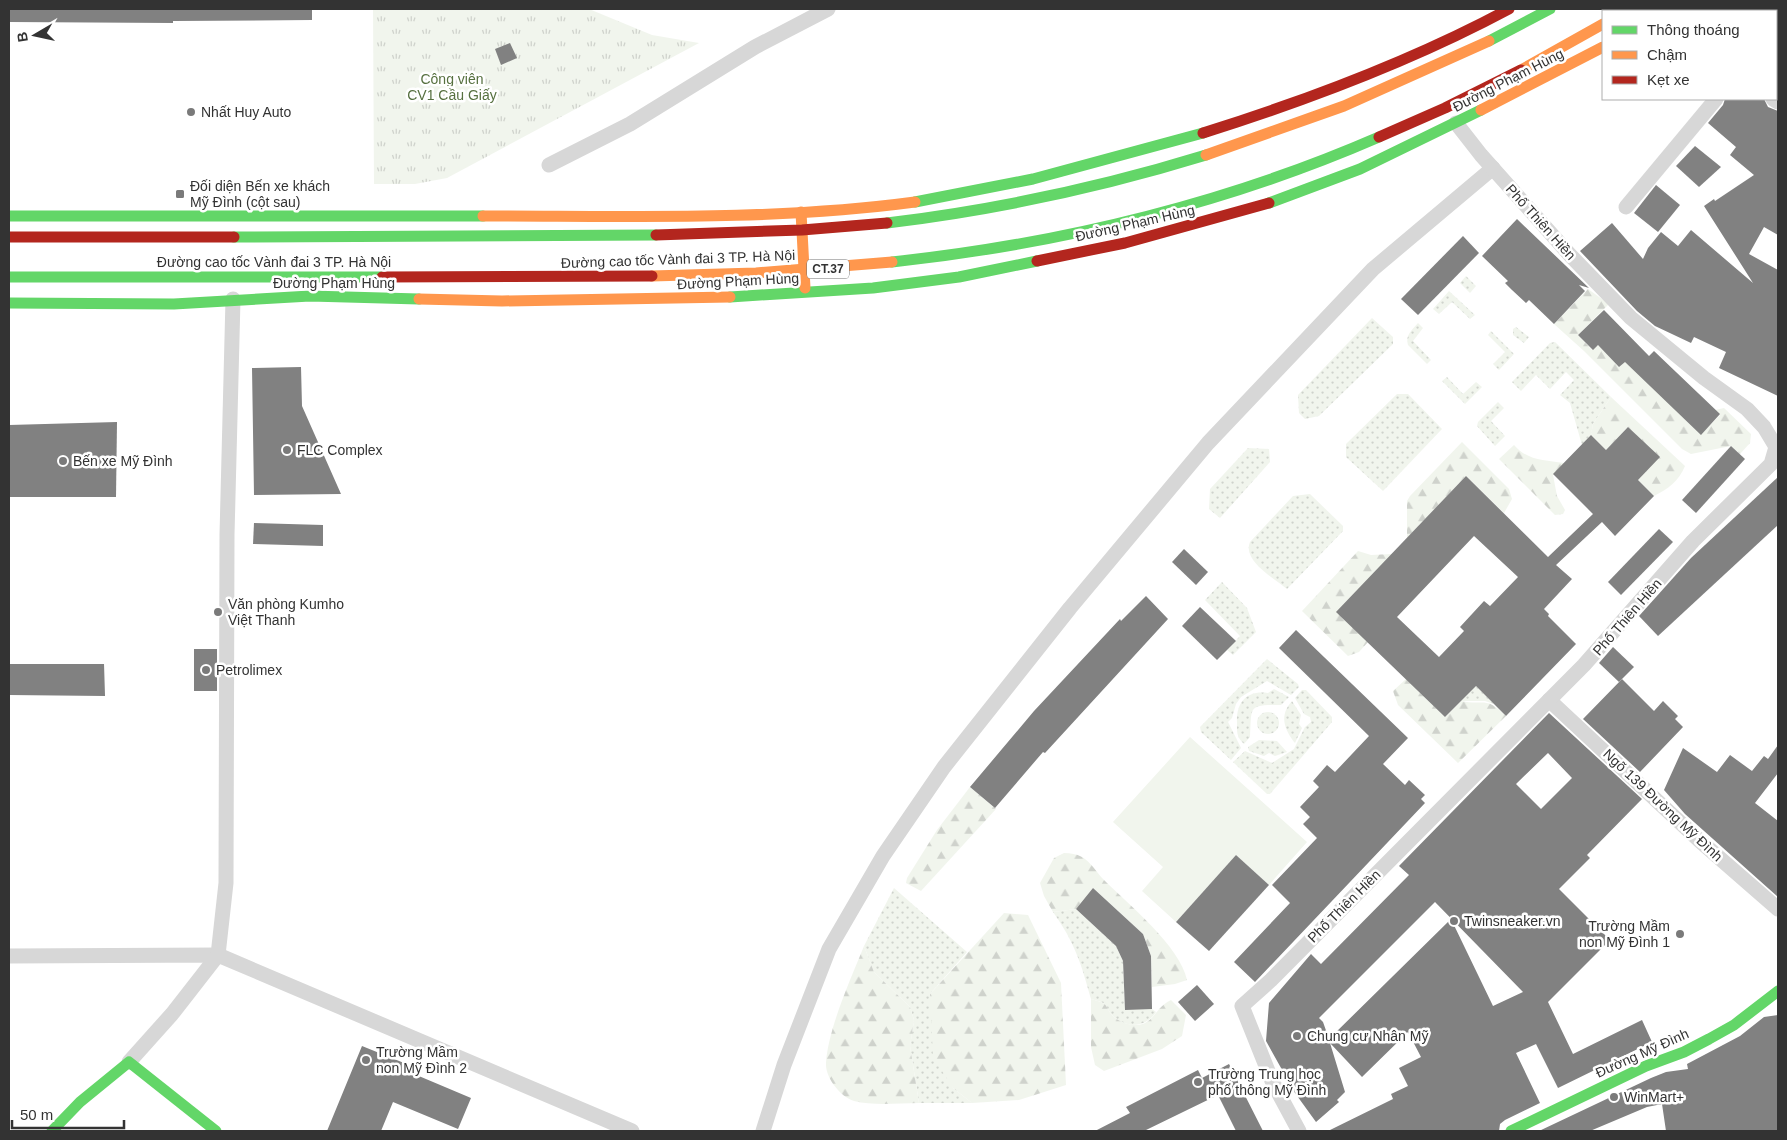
<svg xmlns="http://www.w3.org/2000/svg" width="1787" height="1140" viewBox="0 0 1787 1140" font-family="Helvetica,sans-serif">
<style>
.grass{fill:url(#grass-dots)}
.forest{fill:url(#forest-firs)}
.park{fill:url(#park-tufts)}
.pitch{fill:#f1f5ed}
.building{fill:#818181;fill-rule:evenodd}
.lines{fill:none;stroke-linecap:round;stroke-linejoin:round}
.street{stroke:#d7d7d7;stroke-width:15}
.fast{stroke:#63d668;stroke-width:11}
.slow{stroke:#ff974d;stroke-width:11}
.jam{stroke:#b3261e;stroke-width:11}
.fast-bridge{stroke:#63d668;stroke-width:11}
.slow-bridge{stroke:#ff974d;stroke-width:11}
.jam-bridge{stroke:#b3261e;stroke-width:11}
.poi-dot{fill:#7a7a7a;stroke:#fff;stroke-width:2}
.labels{text-anchor:middle;stroke-width:5;stroke-linejoin:round;paint-order:stroke}
.shield{fill:#fff;stroke:#707070;stroke-width:1}
.shield-label{font-size:12px;font-weight:bold;fill:#333}
.park-label{font-size:14px;fill:#56703f;stroke:#fff}
.street-label{font-size:14px;fill:#333;stroke:#fff}
.poi-label{font-size:14px;fill:#333;stroke:#fff;text-anchor:start}
</style>
<defs>
<pattern id="grass-dots" width="8" height="8" patternUnits="userSpaceOnUse" patternTransform="scale(1.25)"><rect width="8" height="8" fill="#f1f5ed"/><path d="M2 2h.1M6 6h.1" fill="none" stroke="#cfd2cc" stroke-width="1.8" stroke-linecap="round"/></pattern>
<pattern id="forest-firs" width="22" height="20" patternUnits="userSpaceOnUse" patternTransform="scale(1.25)"><rect width="22" height="20" fill="#f1f5ed"/><path d="M5 1l3.5 6h-7zM16 11l3.5 6h-7z" fill="#cfd2cc"/></pattern>
<pattern id="park-tufts" width="24" height="20" patternUnits="userSpaceOnUse" patternTransform="scale(1.25)"><rect width="24" height="20" fill="#f1f5ed"/><path d="M3 7l-1-3M5 7V3M7 7l1-3M15 17l-1-3M17 17v-4M19 17l1-3" fill="none" stroke="#cfd2cc"/></pattern>
</defs>
<rect width="100%" height="100%" fill="#fff"/>
<!-- grass -->
<g class="grass">
<path d="M1466,276L1476,286L1470,293L1460,283Z"/>
<path d="M1449,291L1475,315L1470,319L1452,302L1439,314L1433,309Z"/>
<path d="M1372,318L1393,337V344L1319,416L1305,419L1299,413L1298,395Z"/>
<path d="M1418,323L1423,328L1413,341L1431,360L1427,364L1408,345C1405,335 1412,330 1418,323Z"/>
<path d="M1516,327L1529,337L1524,343L1513,335V329Z"/>
<path d="M1491,331L1514,354L1499,370L1493,364L1505,352L1488,335Z"/>
<path d="M1555,342L1611,397L1593,424L1591,435L1582,445L1570,403L1560,395L1574,380L1566,372L1550,389L1536,375L1521,391L1512,382L1550,343Z"/>
<path d="M1447,377L1463,394L1476,382L1482,387L1465,404L1442,381Z"/>
<path d="M1397,394H1408L1442,429L1383,491L1346,457V444Z"/>
<path d="M1498,402L1504,408L1491,421L1505,436L1495,446L1477,426L1478,422Z"/>
<path d="M1248,448L1269,449L1270,462L1220,518L1209,509L1210,489Z"/>
<path d="M1310,494L1343,526V531L1287,589C1274,578 1242,561 1250,542L1293,496Z"/>
<path d="M1222,582L1247,608L1256,632L1233,655L1227,650L1240,636L1205,600Z"/>
<path d="M1267,659L1298,684L1299,687L1291,695L1267,681L1241,697L1236,704L1232,718L1228,722L1241,748L1231,760L1201,732L1200,727Z"/>
<path d="M1465,675L1494,704L1485,701H1461L1473,688Z"/>
<path d="M1274,689L1289,697L1281,705C1247,705 1252,706 1250,737L1244,744C1236,737 1237,731 1237,723C1236,702 1247,690 1268,693Z"/>
<path d="M1302,690H1306L1332,717V722L1270,794H1267L1233,762L1245,751L1272,763L1294,749L1305,727L1311,722L1310,717L1304,714L1295,698Z"/>
<path d="M1292,701L1301,715L1299,724L1302,728L1295,743C1284,729 1279,715 1292,701Z"/>
<circle cx="1268" cy="723" r="11"/>
<path d="M1259,740L1277,741L1287,752L1275,756L1269,753L1264,756L1249,751L1248,747Z"/>
<path d="M894,888L967,952L930,994L953,1088L972,1103H919L910,1046L914,1020L910,1007L874,972L864,946Z"/>
<path d="M1076,909L1116,946L1123,961L1125,1009H1152L1156,1012C1146,1028 1126,1029 1112,1015C1109,1012 1107,1005 1103,1003C1100,1001 1094,1000 1091,999C1081,963 1075,943 1053,912Z"/>
</g>
<!-- forest -->
<g class="forest">
<path d="M1588,289L1609,304L1578,335L1592,350L1598,345L1619,367L1626,360L1701,434L1720,415L1715,410L1724,408L1751,434L1750,443L1740,454L1731,446L1691,454L1682,449L1584,351L1554,324Z"/>
<path d="M1611,397L1685,466C1679,481 1668,489 1654,496L1638,480L1659,457L1628,427L1606,450L1591,435L1593,424Z"/>
<path d="M1462,442L1509,489L1512,499L1504,513L1466,476L1407,538V501L1410,496Z"/>
<path d="M1514,445C1528,461 1544,460 1564,463L1553,475L1557,496L1565,510L1563,514L1555,515L1499,459Z"/>
<path d="M1358,551L1371,555L1392,554L1368,642L1359,652L1348,656L1302,611Z"/>
<path d="M1406,679L1445,717L1461,701C1485,706 1485,695 1506,716L1458,763L1398,705L1393,691Z"/>
<path d="M970,787L996,809L921,891L906,883L907,878L937,830Z"/>
<path d="M1064,853C1071,853 1076,854 1082,857C1091,862 1097,873 1104,880C1128,904 1180,946 1187,980L1175,984L1152,987L1151,956L1143,934L1093,888L1076,909L1053,912L1044,896L1040,883L1054,858Z"/>
<path d="M1004,913L1028,915L1061,983L1066,1085L1019,1100L972,1103L953,1088L933,1057L930,994Z"/>
<path d="M864,946L874,972L910,1007L914,1020L910,1046L919,1103C898,1103 874,1106 854,1101C840,1097 825,1077 826,1063C828,1029 851,978 864,946Z"/>
<path d="M1091,999C1094,1000 1100,1001 1103,1003C1107,1005 1109,1012 1112,1015C1120,1023 1134,1028 1145,1023C1156,1017 1157,1007 1171,1000L1186,1015L1182,1036L1162,1049L1104,1071L1095,1065L1091,1047Z"/>
</g>
<!-- park -->
<path class="park" d="M373,9H589L652,35L699,43L447,178L415,184H374Z"/>
<!-- pitch -->
<path class="pitch" d="M1190,737L1307,842L1269,885L1236,855L1176,922L1142,891L1163,867L1113,822Z"/>
<!-- building -->
<g class="building">
<path d="M9,9H312V20L173,21V23L9,22Z"/>
<path d="M510,43L517,58L501,65L495,49Z"/>
<path d="M1725,99H1764L1768,107L1778,111V235L1764,227L1749,254L1778,270V396L1719,368L1726,352L1694,337L1691,343L1655,326L1637,311L1580,251L1612,223L1643,259L1648,248L1661,232L1678,246L1691,230L1753,283L1704,206L1714,199L1715,201L1754,175L1730,155L1736,147L1708,123L1723,105Z"/>
<path d="M1695,146L1721,167L1699,187L1676,166Z"/>
<path d="M1656,185L1680,205L1658,232L1634,213Z"/>
<path d="M1517,219L1589,288L1579,285L1585,291L1554,324L1529,300L1526,303L1512,290L1505,283L1508,281L1482,256Z"/>
<path d="M1463,236L1479,253L1418,315L1401,299Z"/>
<path d="M1604,310L1649,356L1654,351L1720,414L1701,435L1625,362L1619,367L1598,345L1593,350L1578,335Z"/>
<path d="M301,367L302,406L341,494L254,495L252,368Z"/>
<path d="M117,422L116,497H9V425Z"/>
<path d="M1628,427L1660,457L1638,480L1654,496L1615,536L1602,522L1556,565L1572,579L1544,609L1549,614L1548,616L1576,644L1506,716L1476,686L1445,717L1336,612L1466,476L1548,557L1593,514L1553,474L1591,435L1606,450ZM1474,536L1518,577L1490,606L1484,601L1460,627L1464,631L1439,657L1397,617Z"/>
<path d="M1731,446L1745,459L1696,513L1682,500Z"/>
<path d="M1778,477V525L1658,636L1639,616L1691,558Z"/>
<path d="M254,523L323,525V546L253,544Z"/>
<path d="M1659,529L1673,542L1621,595L1608,582Z"/>
<path d="M1184,549L1208,572L1196,585L1172,562Z"/>
<path d="M1146,596L1168,619L1045,753L1043,752L995,808L970,787L1034,711L1120,619L1121,621Z"/>
<path d="M1200,607L1236,641L1217,660L1182,626Z"/>
<path d="M1296,630L1408,738L1383,764L1405,785L1409,780L1425,795L1421,799L1425,803L1255,982L1234,962L1290,903L1272,885L1317,838L1303,824L1310,817L1300,807L1319,787L1313,781L1327,765L1335,772L1369,736L1279,648Z"/>
<path d="M1613,647L1634,667L1619,682L1599,663Z"/>
<rect x="194" y="649" width="23" height="42"/>
<path d="M9,664H104L105,696L9,695Z"/>
<path d="M1622,679L1654,711L1663,701L1678,716L1675,719L1683,727L1640,772L1583,719Z"/>
<path d="M1549,713L1642,799L1587,855L1590,858L1559,889L1610,940L1548,1002L1573,1054L1642,1020L1652,1042L1558,1088L1536,1044L1516,1053L1540,1103L1505,1120L1500,1124L1499,1131H1328L1393,1099L1391,1094L1408,1086L1399,1068L1421,1057L1408,1032L1362,1077L1330,1043L1345,1092L1337,1100L1339,1102L1316,1122L1295,1093L1266,1041L1269,1003L1311,954L1321,964L1409,875L1399,866ZM1548,753L1572,778L1541,809L1516,784ZM1435,902L1523,992L1493,1006L1451,919L1329,1039L1323,1022L1319,1018Z"/>
<path d="M1778,745V773L1755,803L1778,821V897L1685,814L1664,790L1683,748L1717,772L1730,755L1752,771L1764,756L1768,759Z"/>
<path d="M1236,855L1269,885L1209,951L1176,922Z"/>
<path d="M1093,888L1143,934L1151,956L1152,1009L1125,1010L1123,961L1116,946L1076,909Z"/>
<path d="M1197,985L1214,1004L1195,1021L1178,1002Z"/>
<path d="M1778,1015V1131H1666L1662,1104L1647,1107L1590,1131H1539L1651,1078L1666,1072L1688,1069L1687,1064L1740,1036L1764,1017Z"/>
<path d="M362,1046L409,1065L407,1071L471,1098L458,1129L393,1102L381,1131H327Z"/>
<path d="M1229,1064L1263,1131H1236L1218,1095L1144,1131H1095L1130,1113L1126,1107L1198,1070L1202,1078Z"/>
</g>
<g class="lines">
<!-- street -->
<g class="street">
<path d="M1776,35L1778,32"/>
<path d="M1773,99L1778,102"/>
<path d="M549,165L630,124L755,47L828,9"/>
<path d="M1626,207L1716,99"/>
<path d="M1549,700L1700,841L1778,909"/>
<path d="M9,956L218,955L632,1131"/>
<path d="M129,1062L172,1014L218,955L226,883L227,535L233,299"/>
<path d="M763,1131L784,1065L829,949L883,856L944,767L1070,608L1208,443L1373,269L1493,168"/>
<path d="M1299,1131L1272,1081L1242,1006L1271,980L1584,665L1693,541L1771,464L1776,447L1764,427L1747,409L1704,378L1631,318L1570,255L1481,155L1456,123"/>
</g>
<!-- fast -->
<g class="fast">
<path d="M915,202L1033,179L1203,133"/>
<path d="M1269,203L1360,169L1481,110"/>
<path d="M9,216H483"/>
<path d="M730,297L873,288L959,277L1037,261"/>
<path d="M9,303L174,304L310,296L419,299"/>
<path d="M52,1131L80,1102L129,1062L216,1131"/>
<path d="M1511,1131L1646,1066L1684,1052L1709,1039L1734,1025L1778,991"/>
</g>
<!-- slow -->
<g class="slow">
<path d="M1660,11L1663,9"/>
<path d="M1481,110L1603,47"/>
<path d="M801,212L805,288"/>
<path d="M483,216C627,216 772,221 915,202"/>
<path d="M419,299L502,301L730,297"/>
</g>
<!-- jam -->
<g class="jam">
<path d="M1624,11L1629,9"/>
<path d="M1203,133C1308,100 1412,61 1509,9"/>
<path d="M1037,261L1125,243L1269,203"/>
</g>
<!-- fast-bridge -->
<g class="fast-bridge">
<path d="M1489,41L1550,9"/>
<path d="M887,223C995,210 1102,187 1206,155"/>
<path d="M234,237L656,235"/>
<path d="M892,262C1058,244 1225,204 1379,137"/>
<path d="M9,277H382"/>
</g>
<!-- slow-bridge -->
<g class="slow-bridge">
<path d="M1521,70L1603,24"/>
<path d="M1206,155L1344,106L1489,41"/>
<path d="M652,276L756,273L892,262"/>
</g>
<!-- jam-bridge -->
<g class="jam-bridge">
<path d="M1379,137L1445,108L1521,70"/>
<path d="M656,235L802,230L887,223"/>
<path d="M9,237H234"/>
<path d="M382,277L652,276"/>
</g>
</g>
<!-- markers -->
<g class="poi-dot">
<circle cx="191" cy="112" r="5"/>
<rect x="175" y="189" width="10" height="10" rx="2.5"/>
<circle cx="287" cy="450" r="5"/>
<circle cx="63" cy="461" r="5"/>
<circle cx="218" cy="612" r="5"/>
<circle cx="206" cy="670" r="5"/>
<circle cx="1454" cy="921" r="5"/>
<circle cx="1680" cy="934" r="5"/>
<circle cx="1297" cy="1036" r="5"/>
<circle cx="366" cy="1060" r="5"/>
<circle cx="1198" cy="1082" r="5"/>
<circle cx="1614" cy="1097" r="5"/>
</g>
<g class="labels">
<!-- shield labels -->
<rect class="shield" x="807" y="259.5" width="42" height="19" rx="4"/>
<g class="shield-label">
<text x="828" y="273">CT.37</text>
</g>
<!-- park labels -->
<g class="park-label">
<text x="452" y="84">Công viên<tspan x="452" dy="16">CV1 Cầu Giấy</tspan></text>
</g>
<!-- street labels -->
<g class="street-label">
<text transform="translate(1508 80) rotate(-27)" y="5">Đường Phạm Hùng</text>
<text transform="translate(1541 222) rotate(48)" y="5">Phố Thiên Hiền</text>
<text transform="translate(1135 223) rotate(-13)" y="5">Đường Phạm Hùng</text>
<text transform="translate(678 259) rotate(-2)" y="5">Đường cao tốc Vành đai 3 TP. Hà Nội</text>
<text x="274" y="267">Đường cao tốc Vành đai 3 TP. Hà Nội</text>
<text transform="translate(738 281) rotate(-3)" y="5">Đường Phạm Hùng</text>
<text x="334" y="288">Đường Phạm Hùng</text>
<text transform="translate(1627 617) rotate(-49)" y="5">Phố Thiên Hiền</text>
<text transform="translate(1663 805) rotate(43)" y="5">Ngõ 139 Đường Mỹ Đình</text>
<text transform="translate(1344 906) rotate(-45)" y="5">Phố Thiên Hiền</text>
<text transform="translate(1642 1053) rotate(-24)" y="5">Đường Mỹ Đình</text>
</g>
<!-- poi labels -->
<g class="poi-label">
<text x="201" y="117">Nhất Huy Auto</text>
<text x="190" y="191">Đối diện Bến xe khách<tspan x="190" dy="16">Mỹ Đình (cột sau)</tspan></text>
<text x="297" y="455">FLC Complex</text>
<text x="73" y="466">Bến xe Mỹ Đình</text>
<text x="228" y="609">Văn phòng Kumho<tspan x="228" dy="16">Việt Thanh</tspan></text>
<text x="216" y="675">Petrolimex</text>
<text x="1464" y="926">Twinsneaker.vn</text>
<text x="1670" y="931" text-anchor="end">Trường Mầm<tspan x="1670" dy="16">non Mỹ Đình 1</tspan></text>
<text x="1307" y="1041">Chung cư Nhân Mỹ</text>
<text x="376" y="1057">Trường Mầm<tspan x="376" dy="16">non Mỹ Đình 2</tspan></text>
<text x="1208" y="1079">Trường Trung học<tspan x="1208" dy="16">phổ thông Mỹ Đình</tspan></text>
<text x="1624" y="1102">WinMart+</text>
</g>
</g>
<!-- border -->
<rect width="1787" height="1140" fill="none" stroke="#333333" stroke-width="20"/>
<!-- legend -->
<rect x="1602" y="10" width="175" height="90" fill="#ffffff" stroke="#adadad"/>
<rect x="1612" y="26" width="25" height="8" fill="#63d668" stroke="#adadad"/>
<text x="1647" y="35" font-size="15" fill="#333333">Thông thoáng</text>
<rect x="1612" y="51" width="25" height="8" fill="#ff974d" stroke="#adadad"/>
<text x="1647" y="60" font-size="15" fill="#333333">Chậm</text>
<rect x="1612" y="76" width="25" height="8" fill="#b3261e" stroke="#adadad"/>
<text x="1647" y="85" font-size="15" fill="#333333">Kẹt xe</text>
<!-- north arrow -->
<g transform="translate(35 35) rotate(261)" stroke="#ffffff" stroke-width="4" paint-order="stroke">
<path d="M0-4L9 19L0 12L-9 19Z" fill="#333333"/>
<text y="-8" font-size="14" font-weight="bold" text-anchor="middle" fill="#333333">B</text>
</g>
<!-- scale -->
<path d="M12 1120v8h112v-8" fill="none" stroke="#333333" stroke-width="2.5"/>
<text x="20" y="1120" font-size="15" fill="#333333" stroke="#ffffff" stroke-width="4" paint-order="stroke">50 m</text>
</svg>
